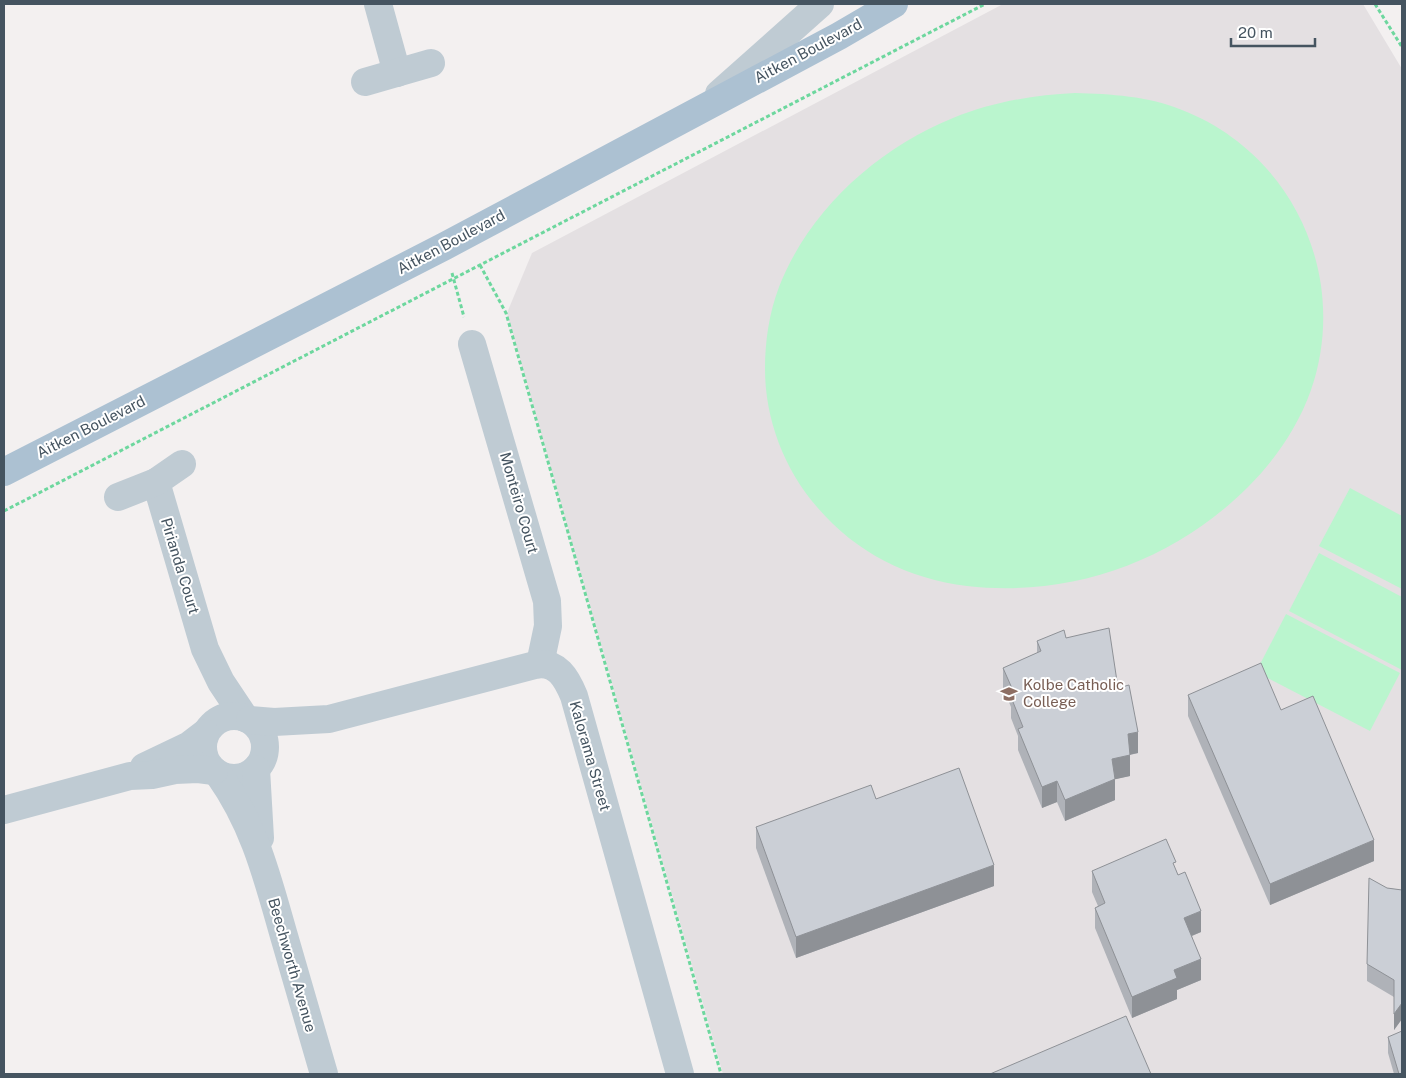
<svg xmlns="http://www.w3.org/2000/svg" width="1406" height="1078" viewBox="0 0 1406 1078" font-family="'Public Sans',sans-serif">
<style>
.education{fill:#e4e0e2}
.green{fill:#baf5ce}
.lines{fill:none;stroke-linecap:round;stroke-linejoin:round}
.path{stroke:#6dd79e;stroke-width:3;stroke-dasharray:4 2.5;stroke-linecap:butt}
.minor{stroke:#bfcbd3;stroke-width:28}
.major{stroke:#acc1d2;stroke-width:28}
.wall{fill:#afb2b8}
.shaded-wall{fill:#8e9196}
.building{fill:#cbcfd6;stroke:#8e9196}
.labels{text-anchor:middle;stroke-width:4;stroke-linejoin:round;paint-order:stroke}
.street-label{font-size:15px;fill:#455460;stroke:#fff}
.education-label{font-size:15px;fill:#785e54;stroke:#fff;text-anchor:start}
</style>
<rect width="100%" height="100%" fill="#f3f0f0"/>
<!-- education -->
<path class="education" d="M1003,4H1363L1402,69V1074H723L507,313L532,253Z"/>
<!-- green -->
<g class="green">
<path d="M1075,93C1111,94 1148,96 1182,110C1293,153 1350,277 1311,390C1298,427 1275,460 1248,487C1174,561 1071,598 967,586C908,579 855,552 817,507C784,469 765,419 765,369C765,342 769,313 779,287C809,210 877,149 953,118C992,102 1033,95 1075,93Z"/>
<path d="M1350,488L1402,516V589L1319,546Z"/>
<path d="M1319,553L1402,597V670L1289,611Z"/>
<path d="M1286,614L1400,673L1370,731L1256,672Z"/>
</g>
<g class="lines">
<!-- path -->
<g class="path">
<path d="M1375,4L1402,47"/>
<path d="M480,265L506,313L721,1074"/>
<path d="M452,273L464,317"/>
<path d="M4,511L985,4"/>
</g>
<!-- minor -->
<g class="minor">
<path d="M378,4L397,73"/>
<path d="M365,82L431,63"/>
<path d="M719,94L820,4"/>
<path d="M472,344L547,601L548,626L540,664"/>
<path d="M156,482L205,649L221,682L245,718"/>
<path d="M118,497L156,482L182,464"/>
<circle cx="234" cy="747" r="31"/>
<path d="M250,720L274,722L329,719L535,665C557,660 567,679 574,696L680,1074"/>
<path d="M144,767L188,746L205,733"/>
<path d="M256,769L260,838"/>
<path d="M219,775C255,826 267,877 284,936C297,982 311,1028 324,1074"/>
<path d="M4,810L130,776L152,775L175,770L198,769L214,771"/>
</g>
<!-- major -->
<path class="major" d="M4,472L445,246L839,36L894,4"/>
</g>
<!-- wall -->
<g class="wall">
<path d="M1066,638L1118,688L1138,753L1130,755V776L1115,779V800L1065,821L1057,802L1042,808L1018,750V736L1011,718V707L1003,688V668L1037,653V641Z"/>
<path d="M1188,695L1281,710L1374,861L1270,905L1188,716Z"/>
<path d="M876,799L994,886L796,958L756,848V827Z"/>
<path d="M1176,870L1201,932L1192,936L1201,980L1177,990V999L1132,1018L1095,928V908L1098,906L1092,892V871Z"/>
<path d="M1387,888L1402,890V1019L1394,1030V997L1367,981V964Z"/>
<path d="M1388,1037L1402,1074H1394L1388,1053Z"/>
</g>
<!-- shaded-wall -->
<g class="shaded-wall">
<path d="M1138,732V753L1128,755V734Z"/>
<path d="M1130,755V776L1112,780V759Z"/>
<path d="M1115,779V800L1065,821V800Z"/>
<path d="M1057,781V802L1042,808V787Z"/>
<path d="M1374,840V861L1270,905V884Z"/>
<path d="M994,865V886L796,958V937Z"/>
<path d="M1201,911V932L1184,939V918Z"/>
<path d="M1201,959V980L1177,990V999L1132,1018V997L1174,970Z"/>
<path d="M1402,1003V1019L1394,1030V1014Z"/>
</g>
<!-- building -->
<g class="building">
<path d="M1109,628L1118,688L1129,685L1138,732L1128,734L1130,755L1112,759L1115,779L1065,800L1057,781L1042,787L1018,729L1023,727L1011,697L1015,695L1003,668L1041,651L1037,641L1064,630L1066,638Z"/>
<path d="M1261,663L1281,710L1313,696L1374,840L1270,884L1188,695Z"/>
<path d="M959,768L994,865L796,937L756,827L871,785L876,799Z"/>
<path d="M1166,839L1176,862L1173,863L1178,875L1185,872L1201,911L1184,918L1201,959L1174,970L1177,978L1132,997L1095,908L1105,903L1092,871Z"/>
<path d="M1369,878L1387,888L1402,890V1003L1394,1014V980L1367,964Z"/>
<path d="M1126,1016L1151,1074H990Z"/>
<path d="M1402,1031V1074H1399L1388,1037Z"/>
</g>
<!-- icons -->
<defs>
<g id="school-bare" transform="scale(1.35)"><path d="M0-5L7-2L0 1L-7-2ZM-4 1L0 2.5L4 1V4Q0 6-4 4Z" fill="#8d6e63" stroke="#fff" stroke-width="2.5" paint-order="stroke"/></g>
</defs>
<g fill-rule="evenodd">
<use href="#school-bare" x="1009" y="694"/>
</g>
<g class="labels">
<!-- street labels -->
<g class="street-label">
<text transform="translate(808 51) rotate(-28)" y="5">Aitken Boulevard</text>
<text transform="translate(451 242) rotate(-28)" y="5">Aitken Boulevard</text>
<text transform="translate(91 427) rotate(-27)" y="5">Aitken Boulevard</text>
<text transform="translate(519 503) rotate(74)" y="5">Monteiro Court</text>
<text transform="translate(180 566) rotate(73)" y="5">Pirianda Court</text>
<text transform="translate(590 756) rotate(74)" y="5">Kalorama Street</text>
<text transform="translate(292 965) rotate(74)" y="5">Beechworth Avenue</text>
</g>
<!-- education labels -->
<g class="education-label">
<text x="1023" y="690">Kolbe Catholic<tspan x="1023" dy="17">College</tspan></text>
</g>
</g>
<!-- border -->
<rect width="1406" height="1078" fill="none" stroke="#455460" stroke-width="10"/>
<!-- scale -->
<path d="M1231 38v8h84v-8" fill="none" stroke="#455460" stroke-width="2.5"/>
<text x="1238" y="38" font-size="15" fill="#455460" stroke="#ffffff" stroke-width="4" paint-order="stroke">20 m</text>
</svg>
